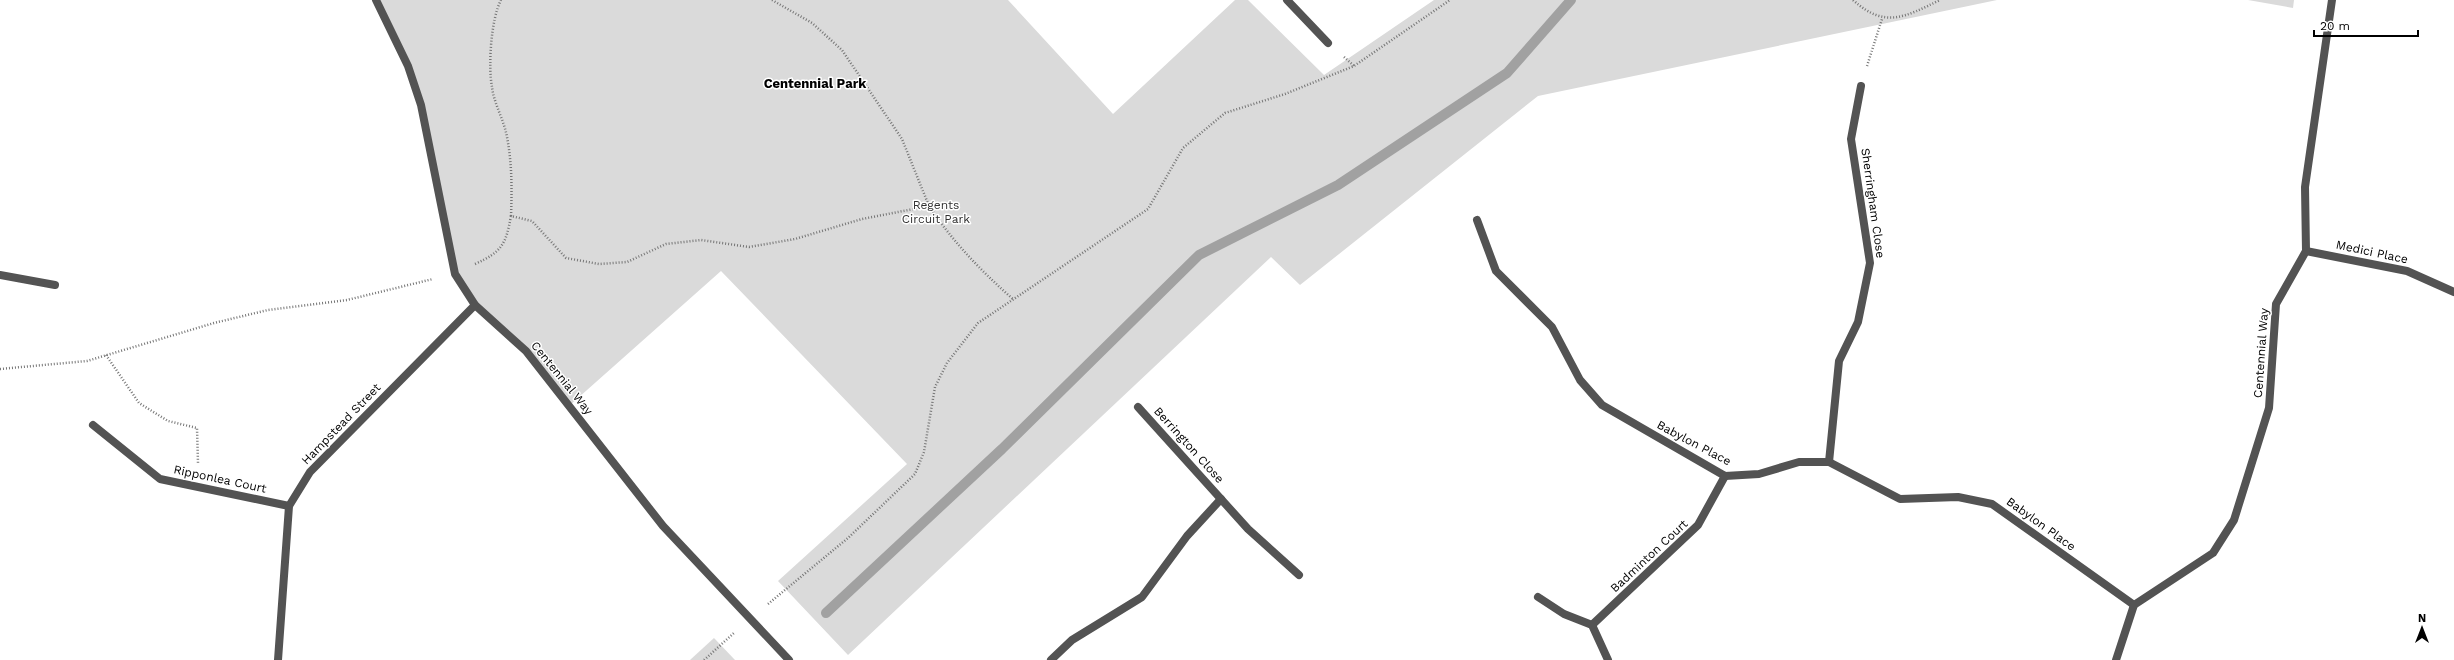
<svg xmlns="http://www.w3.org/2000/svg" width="2454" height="660" viewBox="0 0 2454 660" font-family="'Work Sans',sans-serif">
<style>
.green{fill:#dadada}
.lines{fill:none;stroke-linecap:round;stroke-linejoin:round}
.stream{stroke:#a1a1a1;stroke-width:10}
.path{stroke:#757575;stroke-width:2.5;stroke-dasharray:1 2;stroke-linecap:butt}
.minor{stroke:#535353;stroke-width:8}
.labels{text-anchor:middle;stroke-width:3;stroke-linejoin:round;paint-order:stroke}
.street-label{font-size:12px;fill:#000;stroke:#fff}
.park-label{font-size:12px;fill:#313131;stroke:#fff}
.neighbourhood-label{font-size:13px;font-weight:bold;fill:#000;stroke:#fff}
</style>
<rect width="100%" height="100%" fill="#fff"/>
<!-- green -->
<g class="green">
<path d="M376,0H1008L1113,114L1235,0H1248L1324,75L1434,0H1997L1538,96L1300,285L1271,257L848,655L778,581L907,464L721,271L569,406L526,351L475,305L455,274L421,105Z"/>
<path d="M2248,0H2294L2293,8Z"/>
<path d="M714,638L735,660H690Z"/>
</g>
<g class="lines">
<!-- stream -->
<path class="stream" d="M826,613L1002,449L1199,255L1338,185L1507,73L1571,0"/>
<!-- path -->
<g class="path">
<path d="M501,0C491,19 488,66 492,87C494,104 504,120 507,137C512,163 512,189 511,216"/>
<path d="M772,0L812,23L842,50L902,139L929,206"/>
<path d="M1853,0C1885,29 1905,17 1940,0"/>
<path d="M1344,57L1354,66"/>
<path d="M1867,66L1882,19"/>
<path d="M475,264C502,252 506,244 511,216L532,221L566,258L599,264L627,262L666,244L701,240L749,247L795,239L862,219L929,206C953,242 981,271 1014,300"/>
<path d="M106,355L139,403L168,421L197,428L198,463"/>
<path d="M0,369L87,361L214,323L268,310L347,300L433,279"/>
<path d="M768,604L848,538L915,474L924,452L935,387L947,363L978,323L1148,209L1183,148L1225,113L1285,94L1354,66L1450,0"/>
<path d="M704,660L734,633"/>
</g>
<!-- minor -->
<g class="minor">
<path d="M376,0L408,66L421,105L455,274L475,305L526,351L663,526L789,660"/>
<path d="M1287,0L1328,43"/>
<path d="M1477,220L1496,271L1552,327L1580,380L1602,405L1725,476L1759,474L1799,462H1829L1900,499L1958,497L1992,504L2134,605"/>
<path d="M2306,251L2407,271L2454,292"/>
<path d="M0,275L55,285"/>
<path d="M1138,407L1248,529L1299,575"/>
<path d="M93,425L160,479L289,506"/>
<path d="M1829,462L1839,361L1858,322L1870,263L1851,139L1861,86"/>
<path d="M1538,597L1564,614L1592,625L1608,660"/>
<path d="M1592,625L1698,525L1725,476"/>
<path d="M278,660L289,506L310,472L475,305"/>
<path d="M1051,660L1072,640L1142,597L1187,536L1221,499"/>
<path d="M2116,660L2134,605L2213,553L2234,520L2269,408L2276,304L2306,251L2305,187L2332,0"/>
</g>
</g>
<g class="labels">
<!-- street labels -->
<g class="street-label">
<text transform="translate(1873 203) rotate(82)" y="4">Sherringham Close</text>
<text transform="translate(2372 252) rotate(12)" y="4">Medici Place</text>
<text transform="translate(2261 353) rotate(-86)" y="4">Centennial Way</text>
<text transform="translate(562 378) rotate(51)" y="4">Centennial Way</text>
<text transform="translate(341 424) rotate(-46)" y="4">Hampstead Street</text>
<text transform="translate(1694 443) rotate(28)" y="4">Babylon Place</text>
<text transform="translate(1189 445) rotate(48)" y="4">Berrington Close</text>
<text transform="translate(220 479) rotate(12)" y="4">Ripponlea Court</text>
<text transform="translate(2041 524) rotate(36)" y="4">Babylon Place</text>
<text transform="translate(1649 556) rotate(-43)" y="4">Badminton Court</text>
</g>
<!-- park labels -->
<g class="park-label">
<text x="936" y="209">Regents<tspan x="936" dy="14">Circuit Park</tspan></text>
</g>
<!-- neighbourhood labels -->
<g class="neighbourhood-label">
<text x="815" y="88">Centennial Park</text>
</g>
</g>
<!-- north arrow -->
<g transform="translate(2422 628)" stroke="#ffffff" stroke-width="3" paint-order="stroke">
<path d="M0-3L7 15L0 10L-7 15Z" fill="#000000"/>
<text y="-6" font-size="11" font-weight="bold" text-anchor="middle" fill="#000000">N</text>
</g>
<!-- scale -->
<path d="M2314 30v6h104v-6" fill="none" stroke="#000000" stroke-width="2"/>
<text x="2320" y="30" font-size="12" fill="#000000" stroke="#ffffff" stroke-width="3" paint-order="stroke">20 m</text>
</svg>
